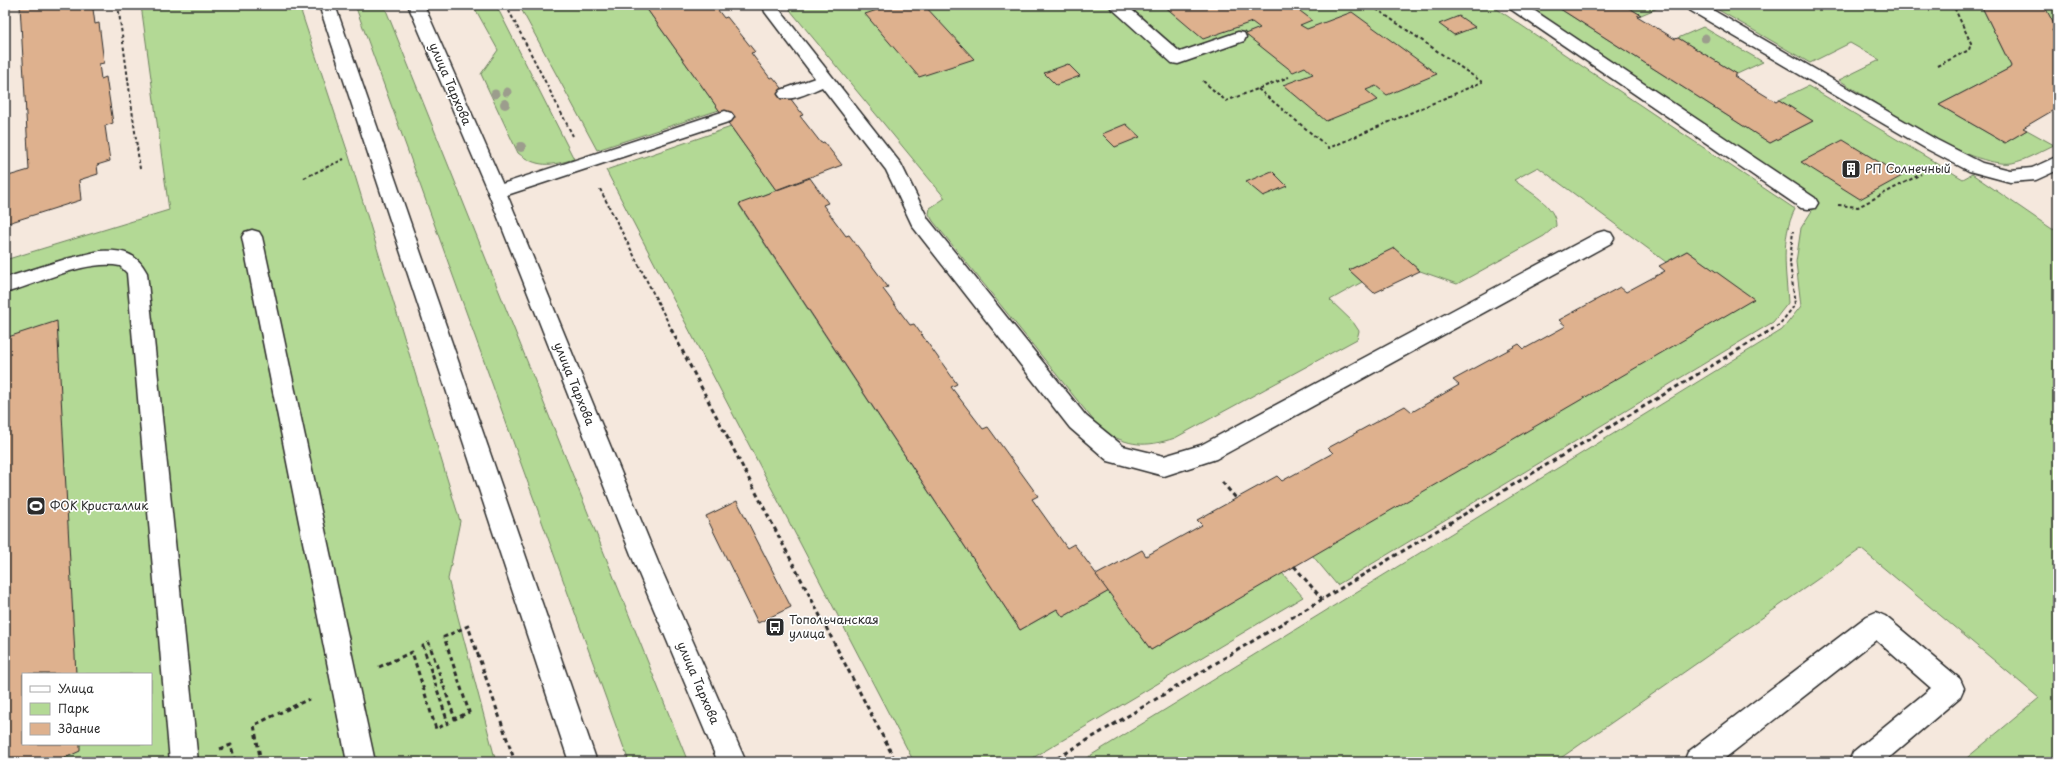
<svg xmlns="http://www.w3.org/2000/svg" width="2063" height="767" viewBox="0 0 2063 767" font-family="'Playpen Sans',sans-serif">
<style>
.green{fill:#b3d995;stroke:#6f8260;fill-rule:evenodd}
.building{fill:#deb18e;stroke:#2b2b2b}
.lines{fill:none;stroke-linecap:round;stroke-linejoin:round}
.service-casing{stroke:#2b2b2b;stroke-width:3}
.secondary-casing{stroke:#2b2b2b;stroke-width:3}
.path-far1{stroke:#2b2b2b;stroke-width:2;stroke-dasharray:3.5 2.5;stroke-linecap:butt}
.path{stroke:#2b2b2b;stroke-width:3;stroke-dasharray:4.5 3.5;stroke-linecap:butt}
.service{fill:#fff;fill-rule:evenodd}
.secondary{fill:#fff;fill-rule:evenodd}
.tree{fill:#9c9d8d}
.labels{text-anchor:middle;stroke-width:3.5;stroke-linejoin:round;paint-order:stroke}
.street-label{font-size:12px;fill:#2b2b2b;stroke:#fff}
.poi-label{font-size:12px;fill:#2b2b2b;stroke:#fff;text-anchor:start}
</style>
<rect width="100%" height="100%" fill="#f5e8dd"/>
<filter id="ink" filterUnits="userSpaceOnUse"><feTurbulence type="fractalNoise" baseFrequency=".025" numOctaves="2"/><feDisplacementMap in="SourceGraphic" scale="8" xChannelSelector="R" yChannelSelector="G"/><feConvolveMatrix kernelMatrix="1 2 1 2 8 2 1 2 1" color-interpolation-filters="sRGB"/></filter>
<g filter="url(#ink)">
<!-- green -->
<g class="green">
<path d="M141,5H299L349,156L460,521L448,579L496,762H5V260L169,210ZM23,674H151V744H23Z"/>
<path d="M355,5H384L688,762H629Z"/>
<path d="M473,5H496L574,159C551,166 537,168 518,153L481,74L498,50Z"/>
<path d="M519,5H644L719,110L597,150Z"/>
<path d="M791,5H1491L1795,209C1780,239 1786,271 1788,303L1773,322L1337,585L1312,555L1753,299L1687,251L1666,262L1538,167L1514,180C1529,192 1556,205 1556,226L1544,236L1457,284L1420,271L1394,249L1349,270L1362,282L1330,300L1353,322L1359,331L1357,339L1175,438C1144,448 1130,446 1102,431L933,221L929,214L930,208L945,198L790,10Z"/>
<path d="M1524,5H1554L1770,143L1813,121L1779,100L1808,86L1963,179L1972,174L2052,229L2058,230V762H1962L2039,698L1861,549L1555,762H1080L1782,330L1801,306L1796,262L1801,228L1813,209L1806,196Z"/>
<path d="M1624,5H1665L1641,15Z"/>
<path d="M1710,5H1981L2011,66L2010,68L1939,105L2005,143L2027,130L2054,145C2041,151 2026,160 2012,163C1969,169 1877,103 1839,80L1880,60L1850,43L1810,63Z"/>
<path d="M2043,5H2058V31L2057,30Z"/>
<path d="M1703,27L1763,62L1737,74L1678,38Z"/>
<path d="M731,127L776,190L739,205L1020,630L1057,609L1063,617L1109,591L1151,650L1282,573L1303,597L1026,762H914L606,170Z"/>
</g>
<!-- building -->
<g class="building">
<path d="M20,5H97V8L93,9L95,24L99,23L104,63L99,64L101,79L106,77L113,123L105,126L110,161L97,165L98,174L79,180L81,200L5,224V177L29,170Z"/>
<path d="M644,5H714L724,18L727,17L755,52L751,53L770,78L773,77L787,94L803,115L800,116L821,143L824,142L842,165L776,190Z"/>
<path d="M892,5H924L974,59L919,77L865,14Z"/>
<path d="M1163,5H1292L1312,20L1300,25L1307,29L1352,12L1437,74L1387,95L1376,86L1366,90L1378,100L1326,121L1283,85L1313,74L1305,67L1293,72L1245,34L1260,28L1252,22L1203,39Z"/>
<path d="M1554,5H1624L1641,15L1637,16L1675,39L1678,38L1737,74L1734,76L1753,88L1776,102L1779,100L1813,121L1770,143Z"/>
<path d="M1981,5H2044L2057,30H2052L2058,40V114L2052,111L2023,128L2027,130L2005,143L1939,105L2010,68L2011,66Z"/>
<path d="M1459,16L1475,27L1454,35L1439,24Z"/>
<path d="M1068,64L1080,76L1056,85L1044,73Z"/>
<path d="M1126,124L1140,137L1115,147L1102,134Z"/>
<path d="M1843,140L1902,176L1860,199L1801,162Z"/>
<path d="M1272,171L1287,186L1263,196L1246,182Z"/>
<path d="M810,178L828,203L823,205L846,236L849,235L888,287L883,289L910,325L914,324L957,384L951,387L983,429L988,427L1038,496L1032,499L1067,548L1074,544L1109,591L1063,617L1057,609L1020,630L739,204Z"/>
<path d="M1394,248L1420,271L1374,293L1349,270Z"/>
<path d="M1687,251L1754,299L1151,650L1096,575L1142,550L1146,556L1202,525L1197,520L1277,476L1282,481L1333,453L1328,448L1405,406L1412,412L1459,385L1453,380L1519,344L1524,349L1566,326L1559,320L1620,287L1626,292L1665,271L1659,266Z"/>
<path d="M57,321L76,674H23V744H80V751L56,762H5V338Z"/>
<path d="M737,501L791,607L758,623L706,516Z"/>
</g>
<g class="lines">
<!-- service casing -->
<g class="service-casing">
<g id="service">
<path d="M763,5H779V9L901,164L928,219L1086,416L1123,446L1164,456L1201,445L1597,233L1604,231L1611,233L1614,238L1611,243L1216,459L1164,476L1108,461L1070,428L913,227L886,170L822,87C810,92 794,101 781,98L778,94L781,90L815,78L765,12Z"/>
<path d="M1108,5H1126L1180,52L1238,32L1244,33L1246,37L1244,41L1178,64L1172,63Z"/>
<path d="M1507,5H1526L1815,198L1818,203L1815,208L1808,209L1801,208L1509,8Z"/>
<path d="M1684,5H1704L1937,140L1982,163L2010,170L2032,168L2058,156V170L2036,180L2010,182L1969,171L1925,148L1686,8Z"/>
<path d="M725,111L731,113L734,117L731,121L504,196L497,198L490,196L488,192L490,188Z"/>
<path d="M252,230L259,232L262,237L375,762H347L242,237L245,232Z"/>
<path d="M100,251C122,250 136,252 147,273L198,762H170L127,273L120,266C86,259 38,284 5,293V278L66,259Z"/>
<path d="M1876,612L1885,616L1960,679L1964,688L1960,697L1884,762H1849L1853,752L1931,688L1876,640L1720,762H1684L1688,752L1867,616Z"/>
</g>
</g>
<!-- secondary casing -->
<g class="secondary-casing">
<g id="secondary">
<path d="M319,5H335L597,762H569Z"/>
<path d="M408,5H424L506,192L658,562L746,762H718L634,562L488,192Z"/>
</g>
</g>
<!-- path-far1 -->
<g class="path-far1">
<path d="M118,5L140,169"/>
<path d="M506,5L573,136"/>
<path d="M1937,66L1969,50L1971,43L1953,5"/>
<path d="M1203,81L1226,101L1289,77"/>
<path d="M1258,89L1329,148L1482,82L1375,8"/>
<path d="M304,178L344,159"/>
<path d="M600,189L672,330"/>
<path d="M1838,205L1858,207L1921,174"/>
<path d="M1771,330L1779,325L1795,305L1790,262L1793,231"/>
</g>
<!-- path -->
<g class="path">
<path d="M671,329L896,762"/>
<path d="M1222,482L1236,498"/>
<path d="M1294,566L1322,599"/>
<path d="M379,667L412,652L436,729L448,723L423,646L429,643L455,719L469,712L444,637L468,626L515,762"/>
<path d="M220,749L231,745L235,762"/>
<path d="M261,762L254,725L309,699"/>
<path d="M1051,762L1773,329"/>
</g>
<!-- service -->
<use href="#service" class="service"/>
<!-- secondary -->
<use href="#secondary" class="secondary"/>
</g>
<!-- trees -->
<g class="tree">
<circle cx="1705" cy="38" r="4.5"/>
<circle cx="507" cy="92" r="4.5"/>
<circle cx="495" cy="94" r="4.5"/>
<circle cx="505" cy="104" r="5"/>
<circle cx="521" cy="147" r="5"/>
</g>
</g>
<!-- icons -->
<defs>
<g id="building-square" transform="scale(1)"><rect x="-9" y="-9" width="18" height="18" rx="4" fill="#2b2b2b" stroke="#fff"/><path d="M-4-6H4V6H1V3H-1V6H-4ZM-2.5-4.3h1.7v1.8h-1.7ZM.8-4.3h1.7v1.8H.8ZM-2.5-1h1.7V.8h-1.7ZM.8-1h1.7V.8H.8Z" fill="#fff"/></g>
<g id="stadium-square" transform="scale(1)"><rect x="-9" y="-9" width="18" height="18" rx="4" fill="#2b2b2b" stroke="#fff"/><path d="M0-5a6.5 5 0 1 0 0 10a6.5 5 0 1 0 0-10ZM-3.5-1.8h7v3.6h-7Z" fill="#fff"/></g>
<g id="bus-square" transform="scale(1)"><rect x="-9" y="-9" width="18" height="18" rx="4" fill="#2b2b2b" stroke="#fff"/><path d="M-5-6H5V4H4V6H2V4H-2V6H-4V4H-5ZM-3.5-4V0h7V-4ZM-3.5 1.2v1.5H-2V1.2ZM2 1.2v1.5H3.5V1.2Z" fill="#fff"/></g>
</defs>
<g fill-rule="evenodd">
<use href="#building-square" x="1851" y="169"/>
<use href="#stadium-square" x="36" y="506"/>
<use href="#bus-square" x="775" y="627"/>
</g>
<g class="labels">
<!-- street labels -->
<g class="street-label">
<text transform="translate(450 84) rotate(67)" y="4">улица Тархова</text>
<text transform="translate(574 384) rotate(68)" y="4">улица Тархова</text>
<text transform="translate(698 683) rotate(67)" y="4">улица Тархова</text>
</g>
<!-- poi labels -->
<g class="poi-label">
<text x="1865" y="173">РП Солнечный</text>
<text x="50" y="510">ФОК Кристаллик</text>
<text x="789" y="624">Топольчанская<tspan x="789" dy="14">улица</tspan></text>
</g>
</g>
<!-- margin -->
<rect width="2063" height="767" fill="none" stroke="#fff" stroke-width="20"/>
<rect x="10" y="10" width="2043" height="747" fill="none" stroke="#2b2b2b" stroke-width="1.5" filter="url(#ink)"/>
<!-- legend -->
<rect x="22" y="673" width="130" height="72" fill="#ffffff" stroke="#aaaaaa"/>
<rect x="30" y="686" width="20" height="6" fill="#ffffff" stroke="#aaaaaa"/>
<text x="58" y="693" font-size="12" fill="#2b2b2b">Улица</text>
<rect x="30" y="703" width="20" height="12" fill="#b3d995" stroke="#aaaaaa"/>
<text x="58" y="713" font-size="12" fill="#2b2b2b">Парк</text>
<rect x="30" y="723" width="20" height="12" fill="#deb18e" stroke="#aaaaaa"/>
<text x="58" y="733" font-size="12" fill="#2b2b2b">Здание</text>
</svg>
